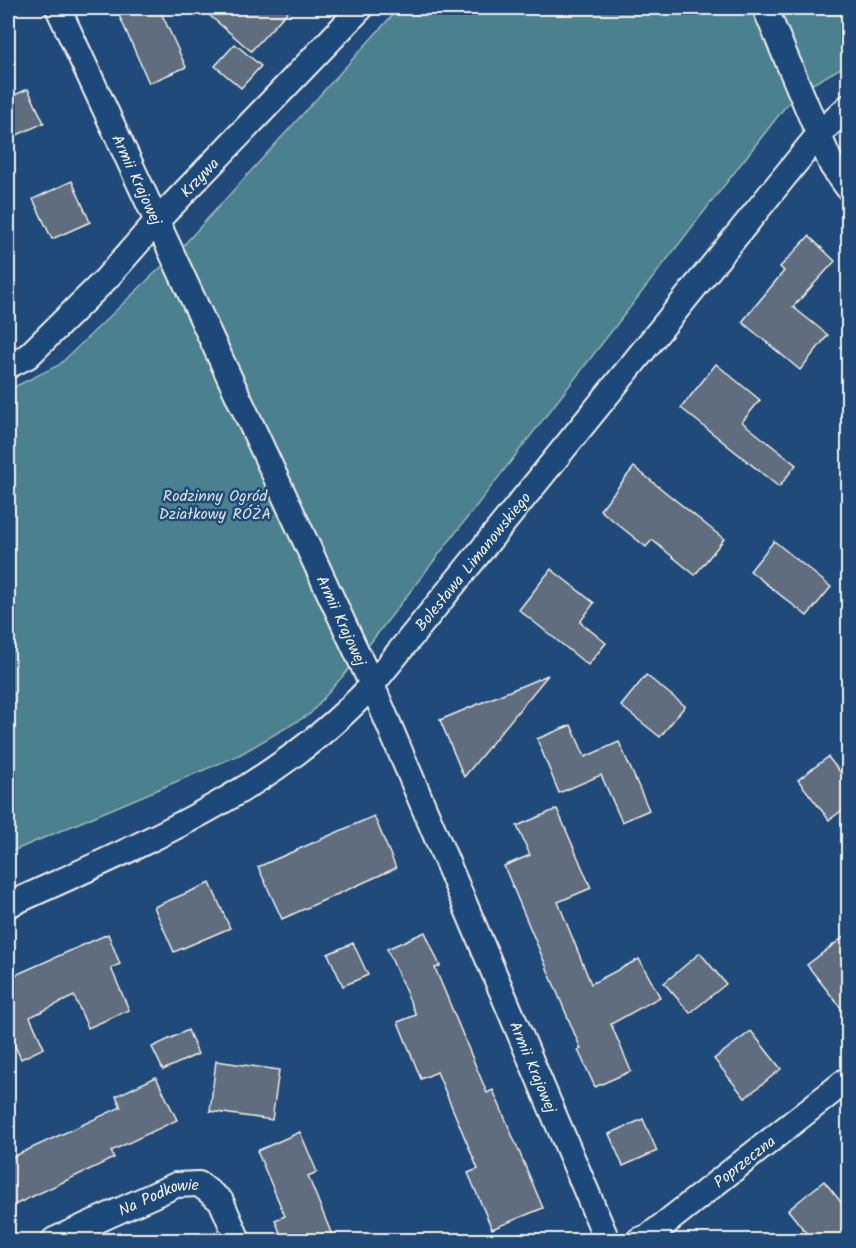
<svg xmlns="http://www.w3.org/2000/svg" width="856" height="1248" viewBox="0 0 856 1248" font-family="Kalam,sans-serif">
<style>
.green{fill:#4b808e;stroke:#a0b8bb;stroke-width:1.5}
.building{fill:#5f6d7f;stroke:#f4f1e8;stroke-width:1.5}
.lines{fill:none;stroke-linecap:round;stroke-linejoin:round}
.street-casing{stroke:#f4f1e8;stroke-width:28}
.street{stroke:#1f4a7a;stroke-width:24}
.labels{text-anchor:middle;stroke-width:5;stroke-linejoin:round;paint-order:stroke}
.street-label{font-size:16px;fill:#f4f1e8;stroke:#1f4a7a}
.park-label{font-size:16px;fill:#dbe0da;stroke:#1f4a7a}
</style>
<rect width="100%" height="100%" fill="#1f4a7a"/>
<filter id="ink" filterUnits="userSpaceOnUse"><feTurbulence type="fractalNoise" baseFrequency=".0167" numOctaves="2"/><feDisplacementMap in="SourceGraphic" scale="12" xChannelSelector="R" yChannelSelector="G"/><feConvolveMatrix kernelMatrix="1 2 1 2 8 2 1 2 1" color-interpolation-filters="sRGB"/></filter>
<g filter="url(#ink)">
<!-- green -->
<path class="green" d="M399,8H848V64L800,91L785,107L361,655L310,714L239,755L8,853V390L59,365L181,248Z"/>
<!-- building -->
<g class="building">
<path d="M116,8H159L186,67L149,83Z"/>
<path d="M201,8H291L251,51Z"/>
<path d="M235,44L261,66L241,88L215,66Z"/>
<path d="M28,89L44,123L8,139V98Z"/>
<path d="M72,181L90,222L52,239L33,199Z"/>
<path d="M809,236L835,261L793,307L828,335L800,370L742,322L784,271L780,267Z"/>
<path d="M716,364L760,400L742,422L796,465L779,487L681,408Z"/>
<path d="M634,467L724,539L695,575L652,540L646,547L600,510Z"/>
<path d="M774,541L831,587L807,616L750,571Z"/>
<path d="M551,569L594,603L580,622L606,643L588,665L519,610Z"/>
<path d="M548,675L464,777L440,720Z"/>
<path d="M646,675L685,706L660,737L621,706Z"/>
<path d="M571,725L585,757L619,742L649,810L622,822L601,775L559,793L537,739Z"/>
<path d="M828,757L849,783V805L829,820L798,780Z"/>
<path d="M557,809L591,888L558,902L591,984L639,959L660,997L611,1024L631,1071L595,1087L578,1050L581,1049L504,866L530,855L517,826Z"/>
<path d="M374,816L396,868L282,919L258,867Z"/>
<path d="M210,883L230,928L174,952L154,907Z"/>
<path d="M425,932L440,966L435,968L487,1093L493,1090L543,1208L492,1229L468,1173L478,1169L437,1072L421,1079L398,1022L416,1015L387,949Z"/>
<path d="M849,933V1018L807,965Z"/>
<path d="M108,934L120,964L111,968L129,1010L88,1028L74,996L30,1017L44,1048L21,1059L8,1030V969L11,977Z"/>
<path d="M353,943L368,975L343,986L328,954Z"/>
<path d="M700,953L726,984L690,1013L664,983Z"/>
<path d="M188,1030L198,1054L163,1070L152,1047Z"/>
<path d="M751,1031L781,1069L745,1098L714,1059Z"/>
<path d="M216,1061L279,1070L272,1120L210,1111Z"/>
<path d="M156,1077L177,1120L111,1151L114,1158L8,1208V1159L121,1107L116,1096Z"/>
<path d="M643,1119L657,1151L623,1166L609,1134Z"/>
<path d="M300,1132L317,1172L308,1176L334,1240H283L275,1220L285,1216L257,1151Z"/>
<path d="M824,1181L849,1212V1240H812L788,1210Z"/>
</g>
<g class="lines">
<!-- street casing -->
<g class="street-casing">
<g id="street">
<path id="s1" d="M58,8L372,685L607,1240"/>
<path d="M765,8L832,166L848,188"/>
<path id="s2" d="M8,366L28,356L106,279L156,222L361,8"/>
<path id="s3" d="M8,905C135,847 276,791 372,685L819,134L848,107"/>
<path id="s4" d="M54,1240L176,1185L199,1184L221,1201L238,1240"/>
<path id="s5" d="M639,1240L648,1237L848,1079"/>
</g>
</g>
<!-- street -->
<use href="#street" class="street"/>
</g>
</g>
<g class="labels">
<!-- street labels -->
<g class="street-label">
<text dy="6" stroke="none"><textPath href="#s2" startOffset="270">Krzywa</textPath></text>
<text dy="6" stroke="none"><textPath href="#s1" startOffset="189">Armii Krajowej</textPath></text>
<text dy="6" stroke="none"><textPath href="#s3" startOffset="588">Bolesława Limanowskiego</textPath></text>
<text dy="6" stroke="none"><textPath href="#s1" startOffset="675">Armii Krajowej</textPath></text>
<text dy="6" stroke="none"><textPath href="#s1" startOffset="1161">Armii Krajowej</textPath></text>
<text dy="6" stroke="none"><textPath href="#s5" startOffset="132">Poprzeczna</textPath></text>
<text dy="6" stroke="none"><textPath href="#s4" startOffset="114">Na Podkowie</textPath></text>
</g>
<!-- park labels -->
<g class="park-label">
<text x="215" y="501">Rodzinny Ogród<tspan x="215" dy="18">Działkowy RÓŻA</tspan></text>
</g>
</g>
<!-- margin -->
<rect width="856" height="1248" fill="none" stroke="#1f4a7a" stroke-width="30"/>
<rect x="15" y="15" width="826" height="1218" fill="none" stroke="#f4f1e8" stroke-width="2" filter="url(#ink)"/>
</svg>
